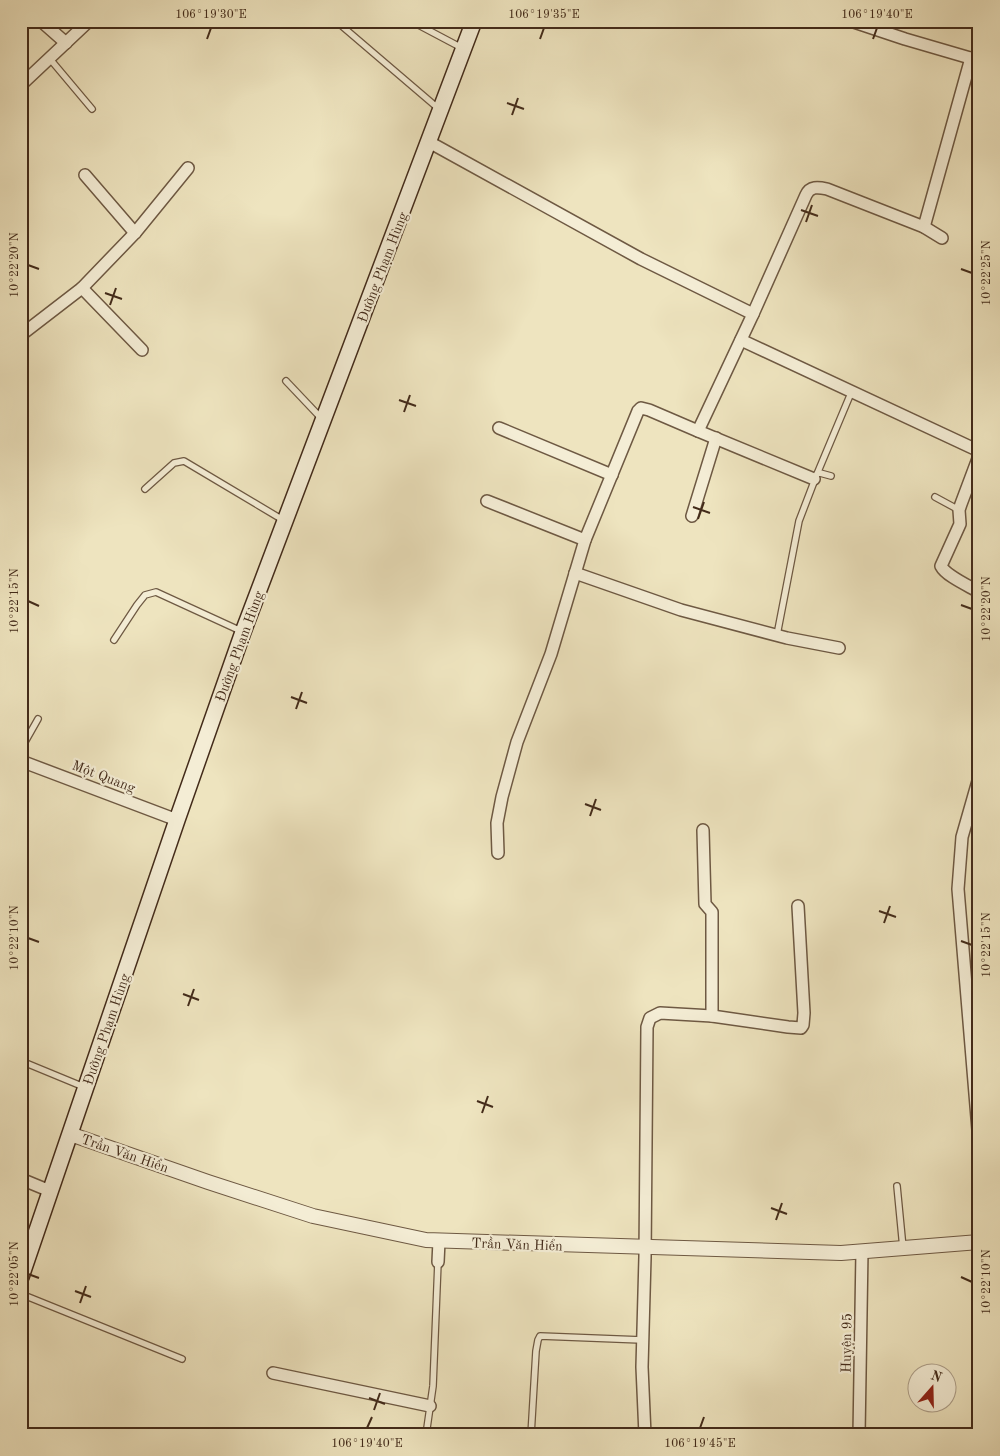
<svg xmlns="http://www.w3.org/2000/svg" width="1000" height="1456" viewBox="0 0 1000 1456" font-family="'Old Standard TT',serif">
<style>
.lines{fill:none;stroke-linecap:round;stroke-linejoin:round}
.service-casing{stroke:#6e5943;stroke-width:8}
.minor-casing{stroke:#6e5943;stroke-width:14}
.tertiary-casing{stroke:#6e5943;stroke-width:16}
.secondary-casing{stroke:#432b1a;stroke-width:18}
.service{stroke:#f4edd5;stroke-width:5.5}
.minor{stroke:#f4edd5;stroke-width:11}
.tertiary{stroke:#f4edd5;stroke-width:14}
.secondary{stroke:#f4edd5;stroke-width:15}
.ticks{fill:none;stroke:#432b1a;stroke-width:2}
.labels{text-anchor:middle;stroke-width:4.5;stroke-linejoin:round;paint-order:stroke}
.street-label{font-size:14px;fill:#432b1a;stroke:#f4edd5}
.neatline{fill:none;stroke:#432b1a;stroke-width:2}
.ticks-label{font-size:12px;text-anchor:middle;fill:#432b1a}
</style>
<rect width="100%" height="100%" fill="#eee4bf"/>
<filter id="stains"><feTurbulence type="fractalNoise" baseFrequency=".004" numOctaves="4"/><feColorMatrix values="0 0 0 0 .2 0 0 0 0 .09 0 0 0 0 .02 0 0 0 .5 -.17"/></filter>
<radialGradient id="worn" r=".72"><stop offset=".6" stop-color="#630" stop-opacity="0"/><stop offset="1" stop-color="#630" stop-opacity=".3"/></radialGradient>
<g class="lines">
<!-- service casing -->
<g class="service-casing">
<g id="service">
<path d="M336,21L439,109"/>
<path d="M411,21L462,48"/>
<path d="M50,59L92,109"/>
<path d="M286,381L322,419"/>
<path d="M817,474L851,393"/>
<path d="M145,489L174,463L184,461L283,520"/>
<path d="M935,497L959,510"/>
<path d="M777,635L799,521L817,474L820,473L831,476"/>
<path d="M114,640L137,605L145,595L156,592L241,631"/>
<path d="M21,749L38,719"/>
<path d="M21,1061L84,1087"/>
<path d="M897,1186L903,1248"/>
<path d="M21,1294L182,1359"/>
<path d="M426,1435L433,1386L438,1262"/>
<path d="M531,1435L536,1351L538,1340L540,1336L642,1340"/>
</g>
</g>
<!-- minor casing -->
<g class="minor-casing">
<g id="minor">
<path d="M41,21L66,43"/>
<path d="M851,21L905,39L977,60"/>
<path d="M21,85L89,21"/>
<path d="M429,142L641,259L753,314L806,195C810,186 818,187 827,189L924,227L971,58"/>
<path d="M85,175L135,233"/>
<path d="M924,227L942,238"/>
<path d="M82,288L142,350"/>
<path d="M21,335L82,288L135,233L188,168"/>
<path d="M741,340L979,451"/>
<path d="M499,428L612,475"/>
<path d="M698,431L814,479"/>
<path d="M979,456L961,504L959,510L960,524L941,566C946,576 969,586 979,592"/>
<path d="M487,501L585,540"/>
<path d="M692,516L716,438"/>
<path d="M575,573L681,610L787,638L839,648"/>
<path d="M21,761L177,820"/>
<path d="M978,781L962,837L958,889L979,1142"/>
<path d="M703,830L705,904L712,912V1016"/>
<path d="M498,853L497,823L502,797L517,742L551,654L585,540L638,411L641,408L649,410L698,431L753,314"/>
<path d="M21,1179L50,1191"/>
<path d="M438,1262L439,1241"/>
<path d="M273,1373L430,1406"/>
<path d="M645,1435L642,1367L645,1257L647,1027L650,1018L660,1013L712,1016L788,1027L801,1028L803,1025L804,1013L798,906"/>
<path d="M859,1435L862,1251"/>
</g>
</g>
<!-- tertiary casing -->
<g class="tertiary-casing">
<path id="tertiary" d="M70,1134L208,1182L313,1216L426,1240L841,1253L979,1242"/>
</g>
<!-- secondary casing -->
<g class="secondary-casing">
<path id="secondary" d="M21,1277L177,820L243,632L474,21"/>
</g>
<!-- service -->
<use href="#service" class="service"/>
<!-- minor -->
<use href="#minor" class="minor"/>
<!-- tertiary -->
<use href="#tertiary" class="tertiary"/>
<!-- secondary -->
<use href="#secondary" class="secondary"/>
</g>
<!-- ticks -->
<path class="ticks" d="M207,39L211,28M540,39L544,28M873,39L877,28M507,103L524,109M512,115L518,98M801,210L818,216M806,222L812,205M28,265L39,269M961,269L972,273M105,293L122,299M110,305L116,288M399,400L416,406M404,412L410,395M693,507L710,513M698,519L704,502M28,601L39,606M961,605L972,609M291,697L307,703M296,709L302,692M585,804L601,810M590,816L596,799M879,911L896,917M884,923L890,906M28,938L39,942M961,941L972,945M183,994L199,1000M188,1006L194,989M477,1101L493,1107M482,1113L488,1096M771,1208L787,1214M776,1220L782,1203M28,1274L39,1278M961,1277L972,1282M75,1291L91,1297M80,1303L86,1286M369,1398L385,1404M374,1410L380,1393M367,1428L372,1417M700,1428L704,1417"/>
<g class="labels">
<!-- street labels -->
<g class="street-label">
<text transform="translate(382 267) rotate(-69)" y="5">Đường Phạm Hùng</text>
<text transform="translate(239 646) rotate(-70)" y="5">Đường Phạm Hùng</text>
<text transform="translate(104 776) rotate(21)" y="5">Một Quang</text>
<text transform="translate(106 1029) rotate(-71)" y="5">Đường Phạm Hùng</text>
<text transform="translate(125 1153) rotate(19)" y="5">Trần Văn Hiển</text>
<text transform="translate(517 1244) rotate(2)" y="5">Trần Văn Hiển</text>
<text transform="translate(846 1343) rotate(-89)" y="5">Huyện 95</text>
</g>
</g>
<!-- margin -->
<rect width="1000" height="1456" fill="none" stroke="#eee4bf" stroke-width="55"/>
<!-- north arrow -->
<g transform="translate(932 1388) rotate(20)"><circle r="24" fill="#f4edd5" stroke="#ad9f8a"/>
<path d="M0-4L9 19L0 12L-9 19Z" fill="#8f2418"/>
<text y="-8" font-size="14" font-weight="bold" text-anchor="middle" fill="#432b1a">N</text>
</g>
<rect x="28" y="28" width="944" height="1400" class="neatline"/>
<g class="ticks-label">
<text x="211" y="18">106°19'30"E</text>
<text x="544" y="18">106°19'35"E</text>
<text x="877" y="18">106°19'40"E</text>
<text transform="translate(14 265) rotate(-90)" y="4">10°22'20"N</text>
<text transform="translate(986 273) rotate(-90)" y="4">10°22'25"N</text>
<text transform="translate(14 601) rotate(-90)" y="4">10°22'15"N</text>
<text transform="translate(986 609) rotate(-90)" y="4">10°22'20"N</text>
<text transform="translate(14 938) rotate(-90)" y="4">10°22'10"N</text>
<text transform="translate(986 945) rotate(-90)" y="4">10°22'15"N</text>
<text transform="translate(14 1274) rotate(-90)" y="4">10°22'05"N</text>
<text transform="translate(986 1282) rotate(-90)" y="4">10°22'10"N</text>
<text x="367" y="1447">106°19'40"E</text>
<text x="700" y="1447">106°19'45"E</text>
</g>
<rect width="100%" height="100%" filter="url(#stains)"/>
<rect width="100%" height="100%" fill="url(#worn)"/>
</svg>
